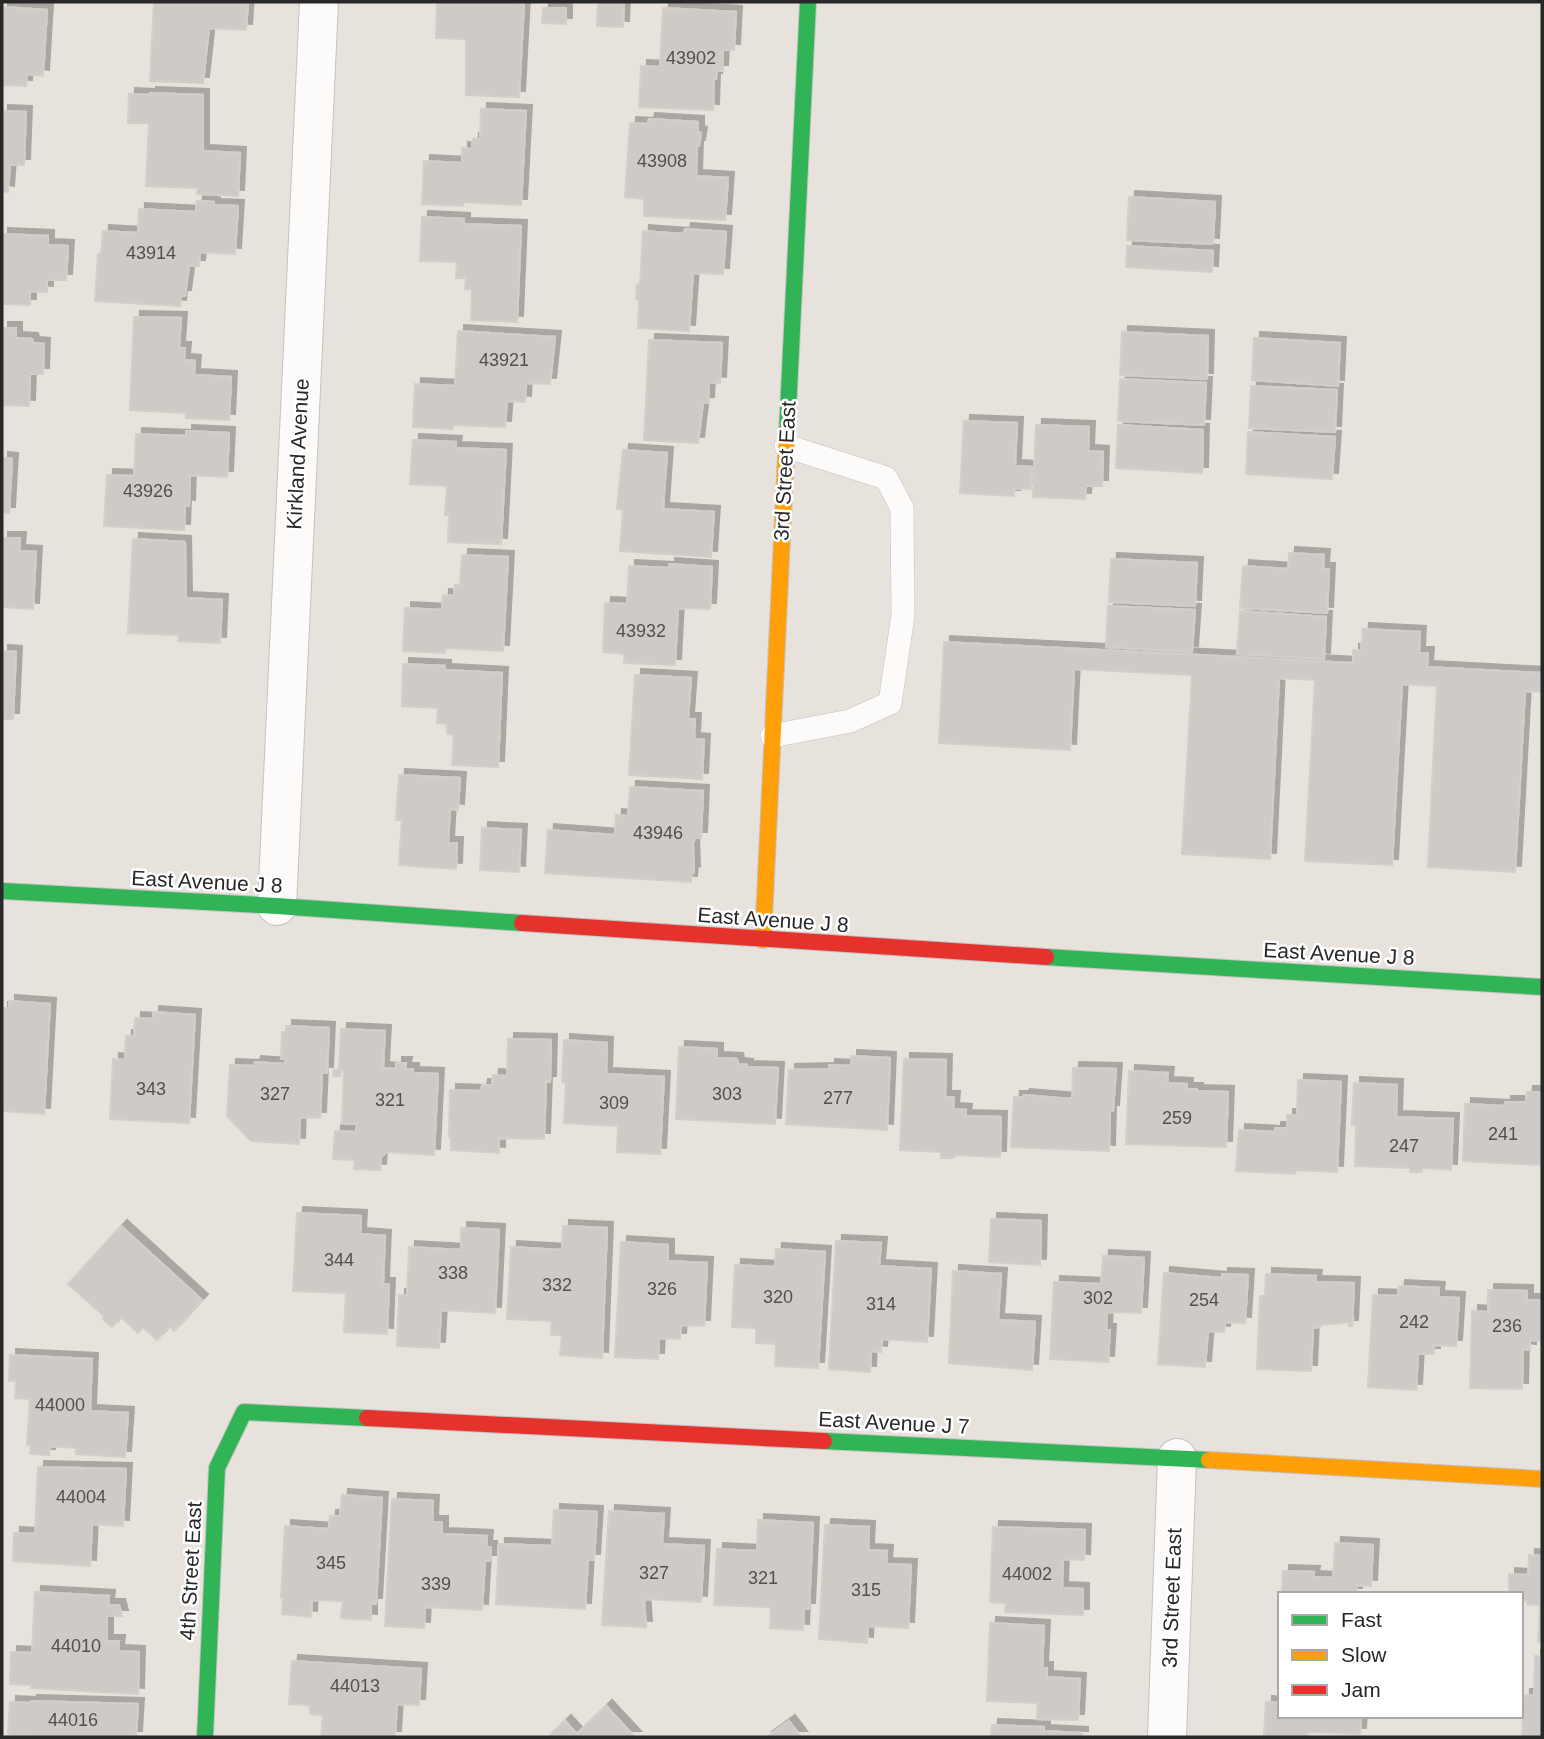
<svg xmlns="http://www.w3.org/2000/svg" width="1544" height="1739" viewBox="0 0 1544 1739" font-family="Helvetica,sans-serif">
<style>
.building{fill:#cecac6;stroke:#d2cec9;stroke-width:2;filter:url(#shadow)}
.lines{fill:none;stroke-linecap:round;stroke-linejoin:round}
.lane-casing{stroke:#c4c2c2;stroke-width:24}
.street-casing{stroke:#c4c2c2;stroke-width:40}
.fast-casing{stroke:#c4c2c2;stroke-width:18}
.slow-casing{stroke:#c4c2c2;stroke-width:18}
.jam-casing{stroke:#c4c2c2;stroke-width:18}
.lane{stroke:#fcfbfa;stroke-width:23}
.street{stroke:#fcfbfa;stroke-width:38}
.fast{stroke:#30b455;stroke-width:16}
.slow{stroke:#ff9f0a;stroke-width:16}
.jam{stroke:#e5322d;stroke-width:16}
.labels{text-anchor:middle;stroke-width:5;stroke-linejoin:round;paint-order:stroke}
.number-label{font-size:18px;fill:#525150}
.street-label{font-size:21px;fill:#282828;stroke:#fff}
</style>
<defs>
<filter id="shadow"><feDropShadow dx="6" dy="-6" stdDeviation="0" flood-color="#0004"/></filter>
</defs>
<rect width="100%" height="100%" fill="#e8e2dc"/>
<!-- building -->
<g class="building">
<path d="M154,2H248L246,30L209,28L203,83L150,81Z"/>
<path d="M437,2L524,3L519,97L466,95V39L436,38Z"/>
<path d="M598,2H624L623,27L597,26Z"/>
<path d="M2,7L47,10L43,76L27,74L26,86L2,85Z"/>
<path d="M543,8H566V24L542,23Z"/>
<path d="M663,8L736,12L734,50H723L722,71H717L716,79H714L713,110L639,107L641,66L660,67Z"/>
<path d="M150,93L203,95V151L240,153L238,196L197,194L198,188L146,186L149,123H128L129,94L150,95Z"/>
<path d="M481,109L526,111L521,205L463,202V206L422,204L424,161L462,163V148L472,149L473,139H480Z"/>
<path d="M2,111L26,112L24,165H10L8,192L2,191Z"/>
<path d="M649,119L698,122V132L701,133L699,146H697L696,176L728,178L725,220L644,216V199L625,197L630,123L648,124Z"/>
<path d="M1129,197L1215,202L1213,244L1127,240Z"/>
<path d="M197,201L214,202V205L238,206L235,254L200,252L199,266H189L185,296H181L180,306L95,301L98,254H101L103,231L138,233L139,209L196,212Z"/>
<path d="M422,217L464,219V224L521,226L517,322L471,320L472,289H465L466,278H456L457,262L420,261Z"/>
<path d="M685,229L726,232L723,274L693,273L689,331L638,328L639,299H636L637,284L640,285L643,231L684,234Z"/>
<path d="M2,234L48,236V245L68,246L66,280H47V292L30,291V305L2,304Z"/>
<path d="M1127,246L1213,251L1212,272L1126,267Z"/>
<path d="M134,317L181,318L179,348H185L184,360L195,361L194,375L231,377L229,420L186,418V413L130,410Z"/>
<path d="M2,328H16V338L32,339L33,343L44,344L43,374H30L29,406L2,405Z"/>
<path d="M458,331L555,337L550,384L526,383L525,402L507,401L505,427L453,425V429L413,427L415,384L455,386Z"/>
<path d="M1122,332L1208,336L1207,379L1120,375Z"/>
<path d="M1254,338L1340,343L1338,386L1252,380Z"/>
<path d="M649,340L722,343L720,383L709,382L708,403H703L698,443L644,440Z"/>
<path d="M1120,379L1206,383L1204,425L1118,421Z"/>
<path d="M1251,386L1337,390L1335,432L1249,428Z"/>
<path d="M964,421L1017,423L1015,466L1032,467L1031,489L1014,488V496L960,493Z"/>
<path d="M1036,425L1089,427L1088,451L1103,452L1102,486H1086L1085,499L1033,497Z"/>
<path d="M1118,425L1203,430L1202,473L1116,468Z"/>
<path d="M186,431L229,433L227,477L190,475L189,506L185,505L184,530L104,526L107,475L134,476L136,434L186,436Z"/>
<path d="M1248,432L1335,437L1332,479L1246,474Z"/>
<path d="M413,440L456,442L455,448L506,450L501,544L448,542L449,515H445L447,486L410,484Z"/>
<path d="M623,450L667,453L663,509L714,512L711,557L620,551L623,509H617Z"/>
<path d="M2,458L12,459L9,513H2Z"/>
<path d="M2,538H20L19,551L36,552L33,609L2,607Z"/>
<path d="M133,539L185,542L186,598L222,600L220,643L178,641L179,635L128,633Z"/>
<path d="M1289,553L1324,555L1323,569H1329L1327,613L1240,608L1243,566L1288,569Z"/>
<path d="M462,555L508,557L503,651L445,648V653L403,651L405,608L442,610L443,595L454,596L455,585H460Z"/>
<path d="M1111,559L1197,563L1195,606L1109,602Z"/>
<path d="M669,564L712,567L710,609L678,608L675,665L624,663L625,654L603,652L605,603L627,604L629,566L669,568Z"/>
<path d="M1108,606L1195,610L1192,652L1106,647Z"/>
<path d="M1240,611L1326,617L1324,659L1237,654Z"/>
<path d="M1363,629L1420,632L1419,653H1428L1427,667L1542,673V692L1525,691L1515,872L1428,867L1437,686L1402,684L1392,865L1305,861L1315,680L1279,678L1270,859L1182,854L1192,675L1074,669L1070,750L939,743L944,642L1353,663V650L1361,651Z"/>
<path d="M2,651L16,652L13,719H2Z"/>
<path d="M403,664L445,666V670L502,673L498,767L452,765L454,735L447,734V724L437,723L438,708L402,706Z"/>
<path d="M635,675L691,678L688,719H695L694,739L704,740L702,779L629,775Z"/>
<path d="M399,775L460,778L458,810L450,809L448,843H457L456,869L399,865L402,820H396Z"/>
<path d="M630,787L703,791L701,838H695L693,843L694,872L692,871L691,882L545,873L548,830L615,835L616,815L628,816Z"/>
<path d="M482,828L521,830L519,872L480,870Z"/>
<path d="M9,1001L50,1004L44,1114L2,1111V1008H9Z"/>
<path d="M153,1012L195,1015L189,1123L110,1119L113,1059L125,1060L126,1036H134L135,1018L153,1019Z"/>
<path d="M286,1026L329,1028L327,1073H322L320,1118L300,1117L299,1144L251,1141L227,1116L230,1065L254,1066L255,1062L285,1064V1059H281L282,1032H286Z"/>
<path d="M341,1029L385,1031L383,1068L396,1069V1063H406L405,1069H413V1073L438,1074L434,1155L386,1152L381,1157L380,1170L354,1169L355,1160L333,1159L335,1131L356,1132L357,1124L342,1123L344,1070H341L340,1076H333L334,1070H339Z"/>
<path d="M508,1039L551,1040L550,1082H546L544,1139L499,1138V1153L451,1150V1135L449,1136L450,1090L481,1091L482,1085H492L493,1075L507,1076Z"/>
<path d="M564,1040L607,1043L606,1074L664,1077L660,1154L617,1152L618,1126L564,1123L566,1083L562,1082Z"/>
<path d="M679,1047L717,1049V1058L737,1059L738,1064L747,1065V1067L778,1068L775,1124L676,1119Z"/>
<path d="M851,1056L890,1058L887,1130L786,1124L789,1070L829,1069V1065L851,1066Z"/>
<path d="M904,1059L946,1060L945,1097H954L953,1109L966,1110L965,1116L1001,1117L1000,1157L954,1155V1158H941V1152L900,1150Z"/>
<path d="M1073,1068L1116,1069L1113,1111H1110L1109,1151L1011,1147L1014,1097H1023L1024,1095L1072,1099Z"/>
<path d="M1129,1071L1168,1073L1167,1083L1187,1084V1089H1197V1091L1228,1092L1226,1147L1126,1144Z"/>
<path d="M1298,1080L1341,1082L1337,1172L1296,1170L1295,1174L1236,1171L1239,1130L1275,1132V1128H1287V1115H1297Z"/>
<path d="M1354,1083L1397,1085L1396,1117L1453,1119L1451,1170L1422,1168V1172H1410V1168L1355,1166L1356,1125H1352Z"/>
<path d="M1527,1092H1542V1165L1463,1161L1465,1104L1505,1106V1102H1526Z"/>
<path d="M297,1213L361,1216L360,1234L385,1236L383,1284H389L387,1334L344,1332L346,1293L293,1291Z"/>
<path d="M991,1219L1041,1221L1040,1265L989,1262Z"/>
<path d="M121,1226L202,1300L174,1331L169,1326L157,1340L143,1327L138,1333L121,1317L112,1327L103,1319L105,1317L68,1284Z"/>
<path d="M563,1226L607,1228L602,1358L560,1355L562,1335H551L552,1321L507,1319L511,1247L562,1250Z"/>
<path d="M461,1228L499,1230L495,1313L441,1310L439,1348L397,1346L399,1295H407L409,1247L461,1250Z"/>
<path d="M836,1241L881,1243L879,1266L931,1269L927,1342L882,1339L881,1352L871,1351L870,1372L829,1369Z"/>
<path d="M621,1242L668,1245V1261L707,1263L704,1326L681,1325L680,1339L659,1338L658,1359L615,1357Z"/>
<path d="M776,1249L825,1252L818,1368L775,1366L776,1344L756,1343V1328L732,1327L735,1265L775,1267Z"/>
<path d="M1103,1256L1144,1258L1141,1313L1107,1312L1106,1330H1110L1108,1362L1050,1359L1054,1282L1101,1284Z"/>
<path d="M953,1271L1001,1274L998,1320L1035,1322L1032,1370L949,1363Z"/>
<path d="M1164,1273L1222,1278V1274L1248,1275L1245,1323L1225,1322L1224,1332L1208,1331L1205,1367L1158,1364Z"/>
<path d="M1266,1274L1316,1276L1315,1282L1354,1283L1352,1326H1349L1350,1322L1320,1325V1327L1313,1328L1311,1371L1257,1369L1260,1296H1265Z"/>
<path d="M1399,1286L1439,1288L1438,1297L1459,1298L1456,1346L1434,1345V1354H1418L1416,1390L1368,1387L1373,1295L1398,1296Z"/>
<path d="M1488,1290L1527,1291V1300H1542V1341L1530,1340V1350L1523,1349L1522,1389L1470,1388L1472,1311L1488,1312Z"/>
<path d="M10,1355L92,1359L90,1411L128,1413L125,1457L76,1454V1448L50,1446L49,1455L30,1454L31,1445H27L30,1399L15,1398L16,1381H9Z"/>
<path d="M38,1467L126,1469L123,1526L92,1524L90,1566L13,1561L14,1533L35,1534Z"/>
<path d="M342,1495L382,1498L376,1604H371V1620L341,1618L343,1601L312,1600L311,1617L282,1614L283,1598H281L285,1526L329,1529L330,1516H340Z"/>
<path d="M392,1499L433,1501L432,1522H442V1534L487,1536L486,1547H491L490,1561H485L482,1610L425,1607L424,1628L385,1626Z"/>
<path d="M554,1510L597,1512L594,1560H588L585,1609L496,1604L499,1544L552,1546Z"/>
<path d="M609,1511L664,1514L662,1544L704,1546L701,1602L644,1599L646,1627L602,1625Z"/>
<path d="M758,1520L813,1523L809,1609H804L803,1630L770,1628L771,1607L714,1605L717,1549L757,1551Z"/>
<path d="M825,1525L869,1527L868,1550L887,1551L886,1564L911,1565L908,1628L868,1626L867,1643L819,1639Z"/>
<path d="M993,1527L1085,1530L1084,1560L1063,1559L1062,1588L1083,1589V1615L1005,1612L1006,1603L990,1602Z"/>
<path d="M1335,1543L1373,1545L1371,1586L1357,1585L1356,1594H1282L1283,1571L1314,1572L1313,1577L1333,1578Z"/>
<path d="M1529,1555L1542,1556V1642H1538L1540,1605L1527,1604V1601H1521V1594H1509V1574L1528,1575Z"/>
<path d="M35,1592L109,1596L108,1605H119L122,1616H107V1641H119L118,1651L139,1652L138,1694L31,1688V1685L10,1684L11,1652L32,1653Z"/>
<path d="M990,1623L1044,1626L1042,1668H1047V1677L1080,1679L1078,1720L1037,1719L1038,1703L987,1701Z"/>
<path d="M1535,1656L1542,1657V1737H1522L1524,1695H1534Z"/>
<path d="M292,1661L421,1669L419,1705L397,1704L395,1737H321L323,1715L310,1714V1705L289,1704Z"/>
<path d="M31,1701L138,1704L136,1737H30L8,1735L10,1702L31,1703Z"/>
<path d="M1266,1702L1280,1703V1716H1361L1360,1734L1308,1732L1307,1737H1264Z"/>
<path d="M606,1706L635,1737H548L565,1721L577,1734Z"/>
<path d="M789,1721L801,1737H767Z"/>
<path d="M992,1725L1044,1727V1731L1082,1733V1737H991Z"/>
</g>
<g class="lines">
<!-- lane casing -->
<g class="lane-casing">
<path id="lane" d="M772,736L850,721L890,703L903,615L902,508L886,478L786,446"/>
</g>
<!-- street casing -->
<g class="street-casing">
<g id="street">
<path d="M277,906L319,2"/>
<path d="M1167,1737L1177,1458"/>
</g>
</g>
<!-- fast casing -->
<g class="fast-casing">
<g id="fast">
<path d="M787,432L808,2"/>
<path d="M2,891L277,906L522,923"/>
<path d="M1046,957L1542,987"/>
<path d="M824,1441L1209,1460"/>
<path d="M205,1737L217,1468L244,1412L367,1418"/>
</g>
</g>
<!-- slow casing -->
<g class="slow-casing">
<g id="slow">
<path d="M763,940L787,432"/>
<path d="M1209,1460L1542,1479"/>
</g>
</g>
<!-- jam casing -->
<g class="jam-casing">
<g id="jam">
<path d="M522,923L1046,957"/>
<path d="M367,1418L824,1441"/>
</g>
</g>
<!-- lane -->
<use href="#lane" class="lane"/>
<!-- street -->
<use href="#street" class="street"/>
<!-- fast -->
<use href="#fast" class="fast"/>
<!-- slow -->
<use href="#slow" class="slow"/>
<!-- jam -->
<use href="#jam" class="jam"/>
</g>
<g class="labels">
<!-- number labels -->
<g class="number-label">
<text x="691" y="64">43902</text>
<text x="662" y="167">43908</text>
<text x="151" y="259">43914</text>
<text x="504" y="366">43921</text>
<text x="148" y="497">43926</text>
<text x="641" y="637">43932</text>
<text x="658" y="839">43946</text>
<text x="151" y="1095">343</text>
<text x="275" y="1100">327</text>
<text x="727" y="1100">303</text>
<text x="838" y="1104">277</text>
<text x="390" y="1106">321</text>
<text x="614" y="1109">309</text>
<text x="1177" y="1124">259</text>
<text x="1503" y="1140">241</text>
<text x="1404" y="1152">247</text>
<text x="339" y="1266">344</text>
<text x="453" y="1279">338</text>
<text x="557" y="1291">332</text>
<text x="662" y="1295">326</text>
<text x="778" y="1303">320</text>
<text x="1098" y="1304">302</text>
<text x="1204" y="1306">254</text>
<text x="881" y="1310">314</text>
<text x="1414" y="1328">242</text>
<text x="1507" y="1332">236</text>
<text x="60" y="1411">44000</text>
<text x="81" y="1503">44004</text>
<text x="331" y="1569">345</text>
<text x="654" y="1579">327</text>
<text x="1027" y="1580">44002</text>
<text x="763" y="1584">321</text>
<text x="436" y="1590">339</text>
<text x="866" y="1596">315</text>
<text x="76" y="1652">44010</text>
<text x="355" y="1692">44013</text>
<text x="73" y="1726">44016</text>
</g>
<!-- street labels -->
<g class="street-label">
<text transform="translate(298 454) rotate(-87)" y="7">Kirkland Avenue</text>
<text transform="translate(785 471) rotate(-87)" y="7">3rd Street East</text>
<text transform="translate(207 882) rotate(3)" y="7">East Avenue J 8</text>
<text transform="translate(773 920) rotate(4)" y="7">East Avenue J 8</text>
<text transform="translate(1339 954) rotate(3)" y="7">East Avenue J 8</text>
<text transform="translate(894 1423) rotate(3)" y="7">East Avenue J 7</text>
<text transform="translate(191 1571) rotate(-87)" y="7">4th Street East</text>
<text transform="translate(1172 1598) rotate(-88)" y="7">3rd Street East</text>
</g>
</g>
<!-- border -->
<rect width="1544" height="1739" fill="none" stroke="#282828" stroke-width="7"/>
<!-- legend -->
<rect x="1278" y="1592" width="245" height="126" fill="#ffffff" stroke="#a9a9a9" stroke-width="2"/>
<rect x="1292" y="1615" width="35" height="10" fill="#30b455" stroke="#a9a9a9" stroke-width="2"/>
<text x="1341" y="1627" font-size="21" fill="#282828">Fast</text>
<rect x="1292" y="1650" width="35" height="10" fill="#ff9f0a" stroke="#a9a9a9" stroke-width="2"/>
<text x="1341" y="1662" font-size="21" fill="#282828">Slow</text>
<rect x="1292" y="1685" width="35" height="10" fill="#e5322d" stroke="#a9a9a9" stroke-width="2"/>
<text x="1341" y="1697" font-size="21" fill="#282828">Jam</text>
</svg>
